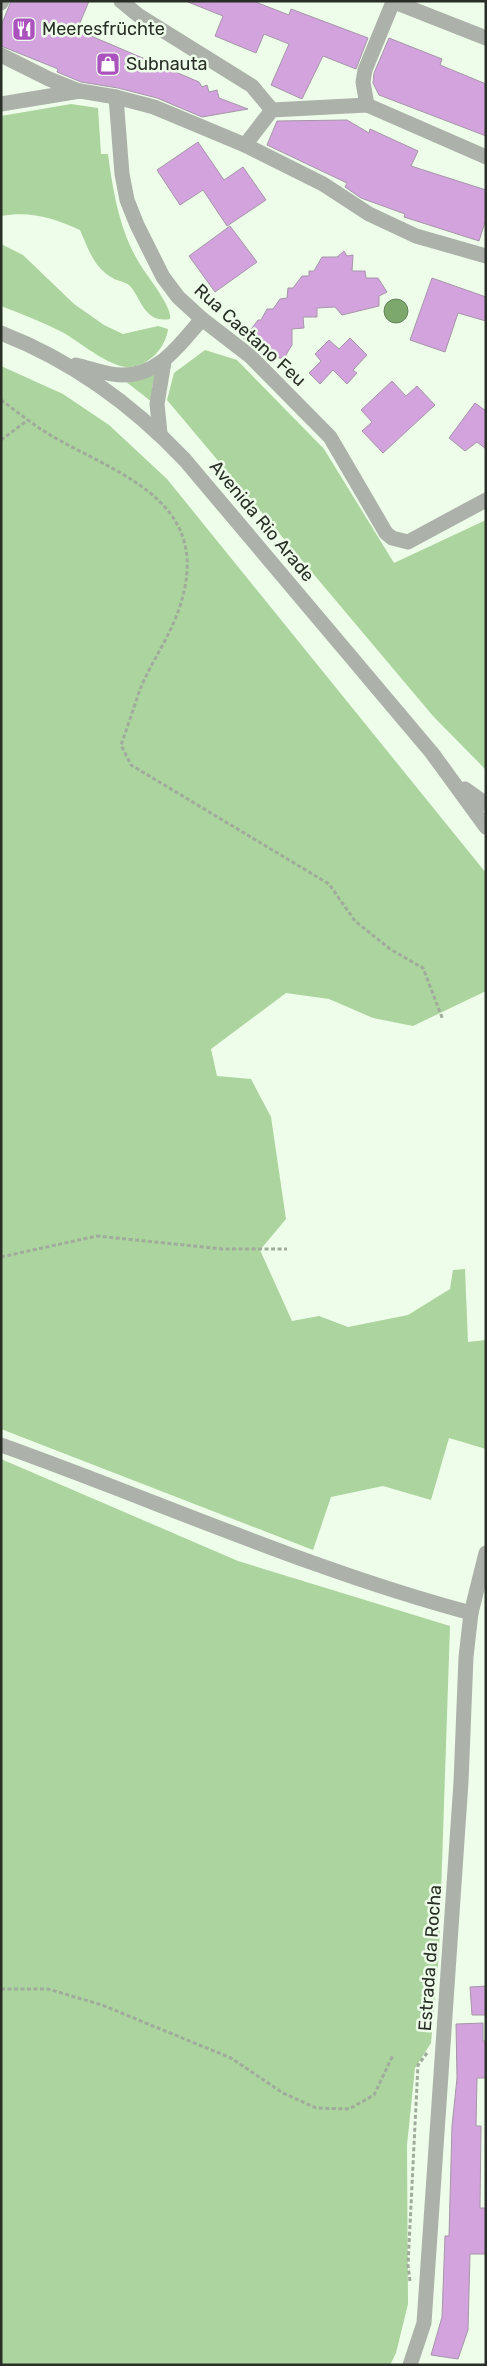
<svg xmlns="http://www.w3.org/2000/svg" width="487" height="2366" viewBox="0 0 487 2366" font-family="Rubik,sans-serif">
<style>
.green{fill:#acd49e}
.water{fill:#7ca86c;stroke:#638357}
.building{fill:#d3a3de;stroke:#a596a8}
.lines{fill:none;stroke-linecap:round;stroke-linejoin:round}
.path{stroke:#a0ab9c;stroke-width:3;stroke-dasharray:4 2.5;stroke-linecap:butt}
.minor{stroke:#acb2aa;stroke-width:15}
.tertiary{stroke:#acb2aa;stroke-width:15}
.labels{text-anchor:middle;stroke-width:5;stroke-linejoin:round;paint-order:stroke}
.poi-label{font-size:18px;fill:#292e27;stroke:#eefde9;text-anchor:start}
.street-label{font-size:18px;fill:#292e27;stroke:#eefde9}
</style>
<rect width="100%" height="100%" fill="#eefde9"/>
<!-- green -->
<g class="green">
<path d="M71,104L98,108L101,154H108C113,192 120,233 141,266C148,277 173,308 170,319C143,324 141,296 129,285C124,281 116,281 111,277C93,266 88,248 80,230C52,218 32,211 1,216V116Z"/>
<path d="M1,244L23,255L74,304L104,325L123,334L158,326L168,329C166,347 149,366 130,367C111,369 79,341 62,332C42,322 22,314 1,306Z"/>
<path d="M205,350L237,360L324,449L394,563L486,520V770L433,716L167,400L174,373Z"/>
<path d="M1,366L63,394L109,425L167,479L486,873V991L413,1026L373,1018L329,999L286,993L211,1049L217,1076L251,1079L271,1117L286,1219L260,1250L292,1321L319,1316L348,1327L408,1315L450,1289L453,1270L465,1269L468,1342L486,1340V1449L449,1438L431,1500L383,1486L331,1497L313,1550L1,1429Z"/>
<path d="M157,370L152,387V402L125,381L144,379Z"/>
<path d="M1,1459L238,1561L450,1626L439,1953L431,2043L415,2068L407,2145L408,2304L396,2353L390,2365H1Z"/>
</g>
<!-- water -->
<circle class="water" cx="396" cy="311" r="12"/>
<!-- building -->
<g class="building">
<path d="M11,1H89L77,30L199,82L202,87L207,85L209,92L217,90L219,98L248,109L202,117L157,98L118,88L81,82L57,72L58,69L1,46V26Z"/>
<path d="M253,1L289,15L291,9L368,38L356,69L323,56L302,99L271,85L289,44L264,34L256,53L215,36L223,16L188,2Z"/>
<path d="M389,38L442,59L440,65L486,84V136L379,95L373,83L374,73Z"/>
<path d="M347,120L369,133L370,129L418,151L411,166L486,190V219L479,241L404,217L405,214L361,198L345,187L347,183L267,145L277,121Z"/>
<path d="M198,142L224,180L243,167L266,200L227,226L203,190L180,205L157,170Z"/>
<path d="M230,226L257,262L215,292L189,256Z"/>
<path d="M344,251L347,256L353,255L352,271H365L366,278H378L387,292L379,296V306L342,315L335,307L317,308V317H303L304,328L292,329V345L284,358H276L273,352H262V345H252L238,334L249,332L258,320H261L267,309H273L280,299L287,298L288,288H293L302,276H309V271H314L322,257H337Z"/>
<path d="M432,278L486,297V321L458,313L445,352L410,340Z"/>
<path d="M350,338L367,355L353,370L357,373L347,384L333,370L320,384L309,373L321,361L315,354L329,340L339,349Z"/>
<path d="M392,381L406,396L417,386L435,405L383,453L362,431L372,422L361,410Z"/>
<path d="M475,403L486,411V449L477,442L465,451L449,438Z"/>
<path d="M486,1986V2015H472L470,1987Z"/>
<path d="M483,2023V2041H486V2078H477L476,2126H481L480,2208H486V2254H470L468,2330L458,2359L431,2355L442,2317L445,2236H449L452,2126L457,2078L456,2024Z"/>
</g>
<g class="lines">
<!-- path -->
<g class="path">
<path d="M1,400C19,413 37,428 57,439C130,479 214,506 179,609C170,636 152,661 141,687C134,706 128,726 121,745L131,765L329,884L355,921L390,949L423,968L443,1020"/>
<path d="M1,440L28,420"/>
<path d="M1,1257L97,1236L223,1249H287"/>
<path d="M1,1989H48L102,2005L231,2058L283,2093L316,2108L349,2109L374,2095L393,2055"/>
<path d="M410,2281L408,2265L418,2065L427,2053"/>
</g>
<!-- minor -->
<g class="minor">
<path d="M121,1L138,15L252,86L272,110"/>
<path d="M392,1L486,38"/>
<path d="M1,3L2,1"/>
<path d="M1,55L49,79L79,91"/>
<path d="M116,97L122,174L127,200L137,225L163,277L178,297L202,319L250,356L330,437L386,533L392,538L408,542L486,500"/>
<path d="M1,104L80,91L116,97L154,107L245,145L323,184L369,214L416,236L486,256"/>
<path d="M367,105L363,82L365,70L393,2"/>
<path d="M245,145L272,110L367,105L486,157"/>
<path d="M1,333C73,361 132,404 185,460L432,753L486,827"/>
<path d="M76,365C90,368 107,375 122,375C160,375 179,345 202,319"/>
<path d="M160,433L157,404L164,362"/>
<path d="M465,789L486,804"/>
</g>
<!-- tertiary -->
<g class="tertiary">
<path d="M1,1445C158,1501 310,1570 471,1613"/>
<path d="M410,2365L424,2323L461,1782L466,1657L471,1613L486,1553"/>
</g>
</g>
<!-- icons -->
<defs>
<g id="restaurant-square" transform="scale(1.25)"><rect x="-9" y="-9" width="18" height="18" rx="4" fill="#ab52be" stroke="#eefde9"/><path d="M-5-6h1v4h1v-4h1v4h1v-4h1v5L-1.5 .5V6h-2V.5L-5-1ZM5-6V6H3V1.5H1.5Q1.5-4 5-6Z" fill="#fff"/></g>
<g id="shop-square" transform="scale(1.25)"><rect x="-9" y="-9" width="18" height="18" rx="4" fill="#ab52be" stroke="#eefde9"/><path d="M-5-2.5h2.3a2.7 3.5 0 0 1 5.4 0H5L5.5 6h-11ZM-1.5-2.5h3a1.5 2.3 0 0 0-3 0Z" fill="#fff"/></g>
</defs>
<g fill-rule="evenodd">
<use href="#restaurant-square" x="24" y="29"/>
<use href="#shop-square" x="108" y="64"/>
</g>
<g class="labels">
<!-- poi labels -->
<g class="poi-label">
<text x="42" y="35">Meeresfrüchte</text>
<text x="126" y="70">Subnauta</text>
</g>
<!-- street labels -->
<g class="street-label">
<text transform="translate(250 335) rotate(42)" y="6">Rua Caetano Feu</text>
<text transform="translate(262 521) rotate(50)" y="6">Avenida Rio Arade</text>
<text transform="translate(430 1958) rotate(-86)" y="6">Estrada da Rocha</text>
</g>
</g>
<!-- border -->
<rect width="487" height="2366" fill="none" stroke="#292e27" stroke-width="5"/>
</svg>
